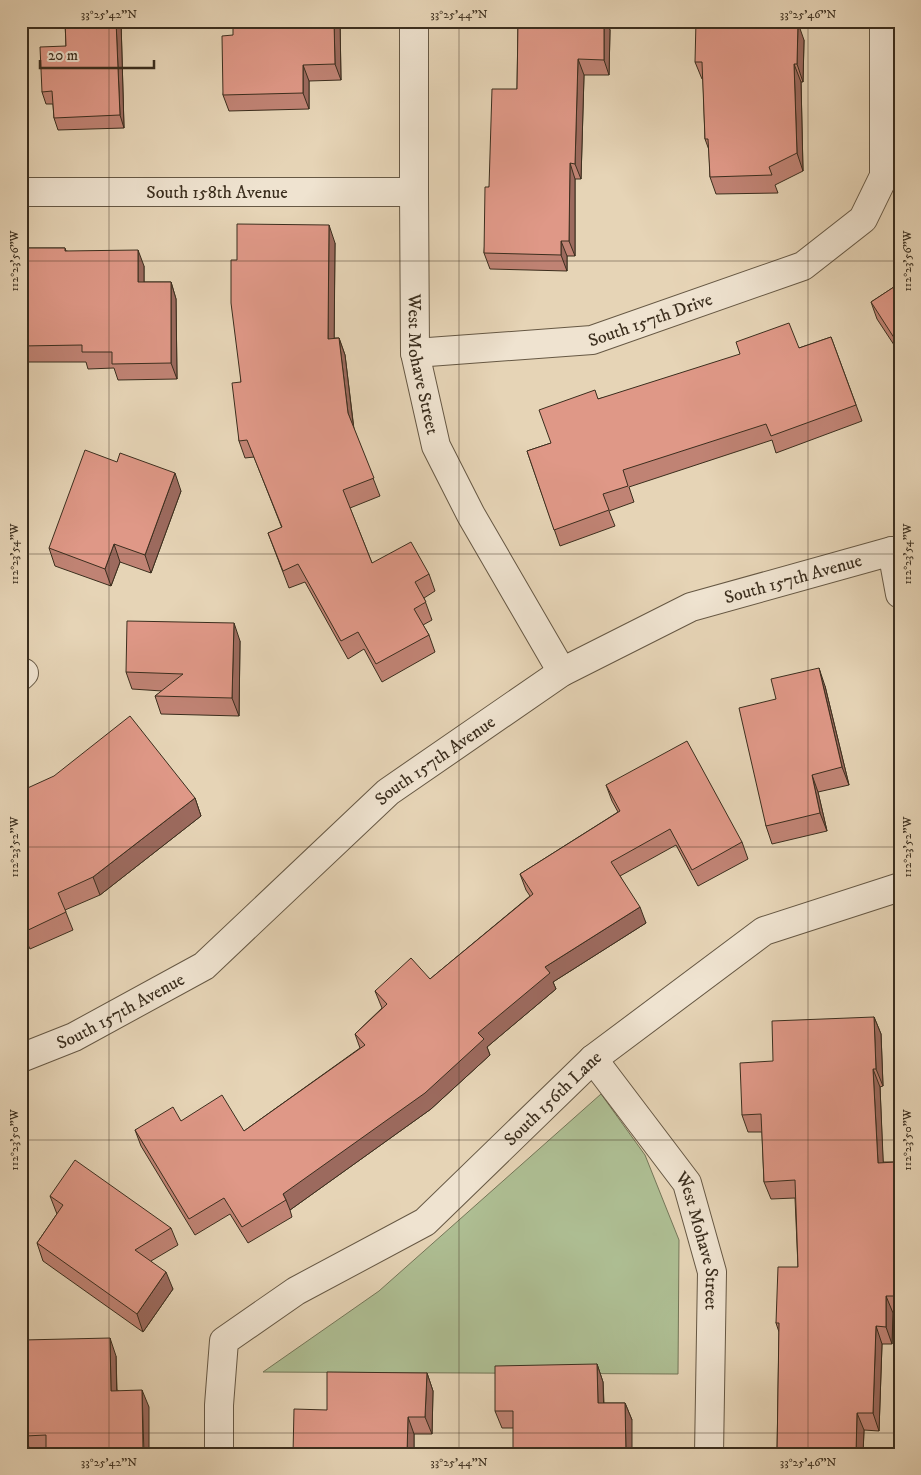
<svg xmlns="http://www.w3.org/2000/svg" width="921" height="1475" viewBox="0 0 921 1475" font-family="'IM FELL DW Pica',serif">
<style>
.green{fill:#aebe93;stroke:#747658}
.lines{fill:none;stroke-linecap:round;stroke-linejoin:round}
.minor-casing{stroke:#665844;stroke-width:30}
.tertiary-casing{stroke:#665844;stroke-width:30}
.minor{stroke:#efe3d0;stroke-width:28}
.tertiary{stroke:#efe3d0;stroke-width:28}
.wall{fill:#c08374;stroke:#3b2e1e}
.shaded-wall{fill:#9c6a5e;stroke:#3b2e1e}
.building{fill:#df9887;stroke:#3b2e1e}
.ticks{fill:none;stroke:#3b2e1e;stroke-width:1;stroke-opacity:0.45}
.labels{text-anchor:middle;stroke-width:4;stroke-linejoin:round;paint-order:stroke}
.street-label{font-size:18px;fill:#3b2e1e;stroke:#efe3d0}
.neatline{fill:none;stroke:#3b2e1e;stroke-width:2}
.ticks-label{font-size:12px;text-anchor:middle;fill:#3b2e1e}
</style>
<rect width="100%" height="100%" fill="#e6d4b6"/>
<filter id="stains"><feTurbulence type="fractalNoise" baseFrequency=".004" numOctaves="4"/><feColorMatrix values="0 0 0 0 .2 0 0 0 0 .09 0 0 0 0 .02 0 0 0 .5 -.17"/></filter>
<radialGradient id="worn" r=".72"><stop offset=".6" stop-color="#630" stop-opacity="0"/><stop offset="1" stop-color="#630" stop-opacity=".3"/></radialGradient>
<!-- green -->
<path class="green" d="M601,1094L645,1155L679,1240L678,1374L263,1372L379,1291Z"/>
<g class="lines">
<!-- minor casing -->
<g class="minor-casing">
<g id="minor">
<path id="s1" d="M414,21V192L415,353L436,446L471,515L562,672"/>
<path id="s2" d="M21,192H414"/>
<path id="s3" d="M415,353L592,340L803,266L863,219L884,176V21"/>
<path d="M892,551L900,594"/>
<path d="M21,676L24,673"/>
<path id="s4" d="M593,1059L687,1183L712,1272L709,1454"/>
<path id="s5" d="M219,1454V1405L224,1341L296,1291L425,1222L593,1059L764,931L900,887"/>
</g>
</g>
<!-- tertiary casing -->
<g class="tertiary-casing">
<g id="tertiary">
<path id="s6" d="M21,1058L74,1037L204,966L388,792L562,672L691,607L892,551H900"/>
</g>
</g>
<!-- minor -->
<use href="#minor" class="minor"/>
<!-- tertiary -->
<use href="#tertiary" class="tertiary"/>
</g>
<!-- wall -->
<g class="wall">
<path d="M65,21H121L124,128L58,130L54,118L53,104H46L42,92L66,46Z"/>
<path d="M340,21L341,80L309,81V109L229,111L223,95L233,35Z"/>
<path d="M488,21H606L610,30L609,75H584L581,179H575V256H567V271L490,269L484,253L489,187L517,89L518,25L489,24Z"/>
<path d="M769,22L804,40L803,82H801L803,171L775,185L778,193L716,194L710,177L709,150L705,139L703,79H702L695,62Z"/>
<path d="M335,243L334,338H339L345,355L354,429L380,496L350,508L372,563L429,574L435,591L424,598L432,620L423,625L429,635L435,652L382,682L364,649L348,659L305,582L289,588L268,533L282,528L254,457L245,458L239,441L241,382L237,260Z"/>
<path d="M21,248H65L66,251L144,266V282H171L176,299L177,379L118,380L114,368L88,369L86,362H21Z"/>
<path d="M900,283V354L877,319L871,302Z"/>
<path d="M831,337L862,421L776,453L772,440L629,487L634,502L609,511L615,526L560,546L527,451L551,443L598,399L799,348Z"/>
<path d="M181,491L151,573L120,562L111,586L55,566L49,548Z"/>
<path d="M240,641L239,716L161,714L155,696L162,691L132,689L126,672Z"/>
<path d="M825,686L849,785L818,792L827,831L772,844L766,826L776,699Z"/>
<path d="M606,785L742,842L748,859L698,886L676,845L620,876L646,923L553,982L556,989L487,1047L490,1055L431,1109L290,1210L292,1217L248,1243L230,1214L195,1235L141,1146L135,1130L181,1121L244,1131L360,1048L355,1034L382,1008L375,991L430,979L530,896L526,890L520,874L618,812L612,801Z"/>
<path d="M21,791L195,798L201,816L100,895L65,910L73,930L30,949L21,930Z"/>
<path d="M874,1017L881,1034L883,1086L880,1087L883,1162H896L900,1171V1313H893L892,1344H882L879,1431L864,1430L863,1454H777L779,1332L776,1323L798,1267L795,1198L771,1199L764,1182L762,1132H748L742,1115L773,1061Z"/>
<path d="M50,1196L171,1228L178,1245L151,1261L173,1289L143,1332L43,1261L37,1243L57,1214Z"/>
<path d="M116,1356L117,1390L149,1407L46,1453H31L25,1436Z"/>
<path d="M597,1364L603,1382L604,1403H625L632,1420L513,1428H502L495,1411Z"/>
<path d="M427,1373L433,1391L432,1434H414V1454H293L327,1410Z"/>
</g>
<!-- shaded-wall -->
<g class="shaded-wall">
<path d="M116,21H121L124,128L120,115Z"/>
<path d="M334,21H340L341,80L335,64Z"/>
<path d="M604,21H606L610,30L609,75L604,60Z"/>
<path d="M798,23L804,40L803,82L797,64Z"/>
<path d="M578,59L584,75L581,179L575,164Z"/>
<path d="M794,64L801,82L803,171L797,153Z"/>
<path d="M303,65L309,81V109L303,93Z"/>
<path d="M570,163L575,179V256L569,241Z"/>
<path d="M329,225L335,243L334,356L328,339Z"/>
<path d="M561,241L567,256V271L561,255Z"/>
<path d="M138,250L144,266V299L138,282Z"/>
<path d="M171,282L176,299L177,379L171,363Z"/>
<path d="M339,338L345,355L354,431L348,413Z"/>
<path d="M175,473L181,491L151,573L145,555Z"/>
<path d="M114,544L120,562L111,586L105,569Z"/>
<path d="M234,623L240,641L239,716L232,698Z"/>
<path d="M819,668L825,686L849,785L842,767Z"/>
<path d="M812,775L818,792L827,831L820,813Z"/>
<path d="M195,798L201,816L100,895L93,877Z"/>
<path d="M640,907L646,923L553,982L556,989L487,1047L490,1055L431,1109L290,1210L286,1200L283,1194L545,967Z"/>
<path d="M874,1017L881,1034L883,1086L876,1069Z"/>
<path d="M873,1069L880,1087L884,1180L878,1163Z"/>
<path d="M896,1162L900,1171V1245Z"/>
<path d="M166,1272L173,1289L143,1332L137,1314Z"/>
<path d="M886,1296L893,1313L892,1344L886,1327Z"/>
<path d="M876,1326L882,1344L879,1431L873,1413Z"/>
<path d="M110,1338L116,1356L117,1408L111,1391Z"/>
<path d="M597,1364L603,1382L604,1421L598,1403Z"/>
<path d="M427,1373L433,1391L432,1434L425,1417Z"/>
<path d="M142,1390L149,1407V1454H144Z"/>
<path d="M625,1403L632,1420V1454H626Z"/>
<path d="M857,1413L864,1430L863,1454H856Z"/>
<path d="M408,1417L414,1434V1454H407Z"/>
</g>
<!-- building -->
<g class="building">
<path d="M65,21H116L120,115L54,118L52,91L42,92L40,47L66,46Z"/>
<path d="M233,21H334L335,64L303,65V93L223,95L222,36L233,35Z"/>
<path d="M518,21H604V60L578,59L575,164L570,163L569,241H561V255L484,253L485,187H489L492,89H517Z"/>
<path d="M696,21H762L798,23L797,64H794L797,153L769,167L772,175L710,177L708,139H705L702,62H695Z"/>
<path d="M237,224L329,225L328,339L339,338L348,413L374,478L343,490L372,563L411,542L429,574L415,582L426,602L414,609L429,635L376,664L358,632L341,641L298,564L283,571L268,533L282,527L247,440L239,441L232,383L241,382L231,303V260H237Z"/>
<path d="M21,248H65V251L138,250V282H171V363L112,364V352H82V345L21,346Z"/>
<path d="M900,283V347L871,302Z"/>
<path d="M789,323L799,348L831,337L856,405L771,436L766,424L623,470L628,486L603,494L609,510L554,530L527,451L551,443L539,410L595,390L598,399L740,354L736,342Z"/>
<path d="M85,450L117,462L120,453L175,473L145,555L114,544L105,569L49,548Z"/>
<path d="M127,621L234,623L232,698L155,696L183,674L126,672Z"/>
<path d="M819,668L842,767L812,775L820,813L766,826L739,708L776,699L771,679Z"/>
<path d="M130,716L195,798L93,877L58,893L66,912L24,932L21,927V791L54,776Z"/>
<path d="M687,741L742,842L692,870L670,829L611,862L640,907L545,967L550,973L478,1033L484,1039L425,1093L283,1194L286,1200L242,1227L224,1198L189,1219L135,1130L173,1107L181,1121L222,1095L244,1131L365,1045L355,1034L387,1004L375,991L411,958L430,979L533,894L520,874L620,811L606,785Z"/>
<path d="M874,1017L876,1069H873L878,1163L896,1162L900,1245V1296H886V1327L876,1326L873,1413H857L856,1454H777L779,1323H776L778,1267H798L795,1180L764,1182L761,1114L742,1115L740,1063L773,1061L772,1021Z"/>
<path d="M75,1160L171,1228L135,1250L166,1272L137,1314L37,1243L63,1205L50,1196Z"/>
<path d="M110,1338L111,1391L142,1390L143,1453L145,1454H46V1435L25,1436L23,1340Z"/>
<path d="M597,1364L598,1403H625L626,1454H513V1411H495V1366Z"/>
<path d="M327,1372L427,1373L425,1417H408L407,1454H293L294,1409L327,1410Z"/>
</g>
<!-- ticks -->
<path class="ticks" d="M109,21V1454M459,21V1454M808,21V1454M21,261H900M21,554H900M21,847H900M21,1140H900M21,1433H900"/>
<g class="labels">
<!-- street labels -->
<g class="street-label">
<text dy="6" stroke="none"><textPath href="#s2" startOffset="196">South 158th Avenue</textPath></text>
<text dy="6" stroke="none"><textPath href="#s3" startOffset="239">South 157th Drive</textPath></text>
<text dy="6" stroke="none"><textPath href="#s1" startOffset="344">West Mohave Street</textPath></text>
<text dy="6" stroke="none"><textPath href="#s6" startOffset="920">South 157th Avenue</textPath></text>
<text dy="6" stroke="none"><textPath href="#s6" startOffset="515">South 157th Avenue</textPath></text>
<text dy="6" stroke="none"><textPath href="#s6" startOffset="110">South 157th Avenue</textPath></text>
<text dy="6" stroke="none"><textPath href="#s5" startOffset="525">South 156th Lane</textPath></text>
<text dy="6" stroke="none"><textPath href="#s4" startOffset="215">West Mohave Street</textPath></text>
</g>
</g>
<!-- margin -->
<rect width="921" height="1475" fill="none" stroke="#e6d4b6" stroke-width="55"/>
<!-- scale -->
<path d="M40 60v8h114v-8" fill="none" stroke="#3b2e1e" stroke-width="2.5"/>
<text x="48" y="60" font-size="15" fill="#3b2e1e" stroke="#efe3d0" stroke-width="4" paint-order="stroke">20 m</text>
<rect x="28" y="28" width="866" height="1420" class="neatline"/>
<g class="ticks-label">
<text x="109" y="18">33°25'42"N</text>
<text x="459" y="18">33°25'44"N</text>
<text x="808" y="18">33°25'46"N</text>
<text transform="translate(907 261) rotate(-90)" y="4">112°23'56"W</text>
<text transform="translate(14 261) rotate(-90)" y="4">112°23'56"W</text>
<text transform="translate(907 554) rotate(-90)" y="4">112°23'54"W</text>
<text transform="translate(14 554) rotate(-90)" y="4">112°23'54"W</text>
<text transform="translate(14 847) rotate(-90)" y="4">112°23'52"W</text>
<text transform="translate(907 847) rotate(-90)" y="4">112°23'52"W</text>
<text transform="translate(907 1140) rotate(-90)" y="4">112°23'50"W</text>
<text transform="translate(14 1140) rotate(-90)" y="4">112°23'50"W</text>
<text x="109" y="1466">33°25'42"N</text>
<text x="459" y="1466">33°25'44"N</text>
<text x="808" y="1466">33°25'46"N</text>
</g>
<rect width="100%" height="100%" filter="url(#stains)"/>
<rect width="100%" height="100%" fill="url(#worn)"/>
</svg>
